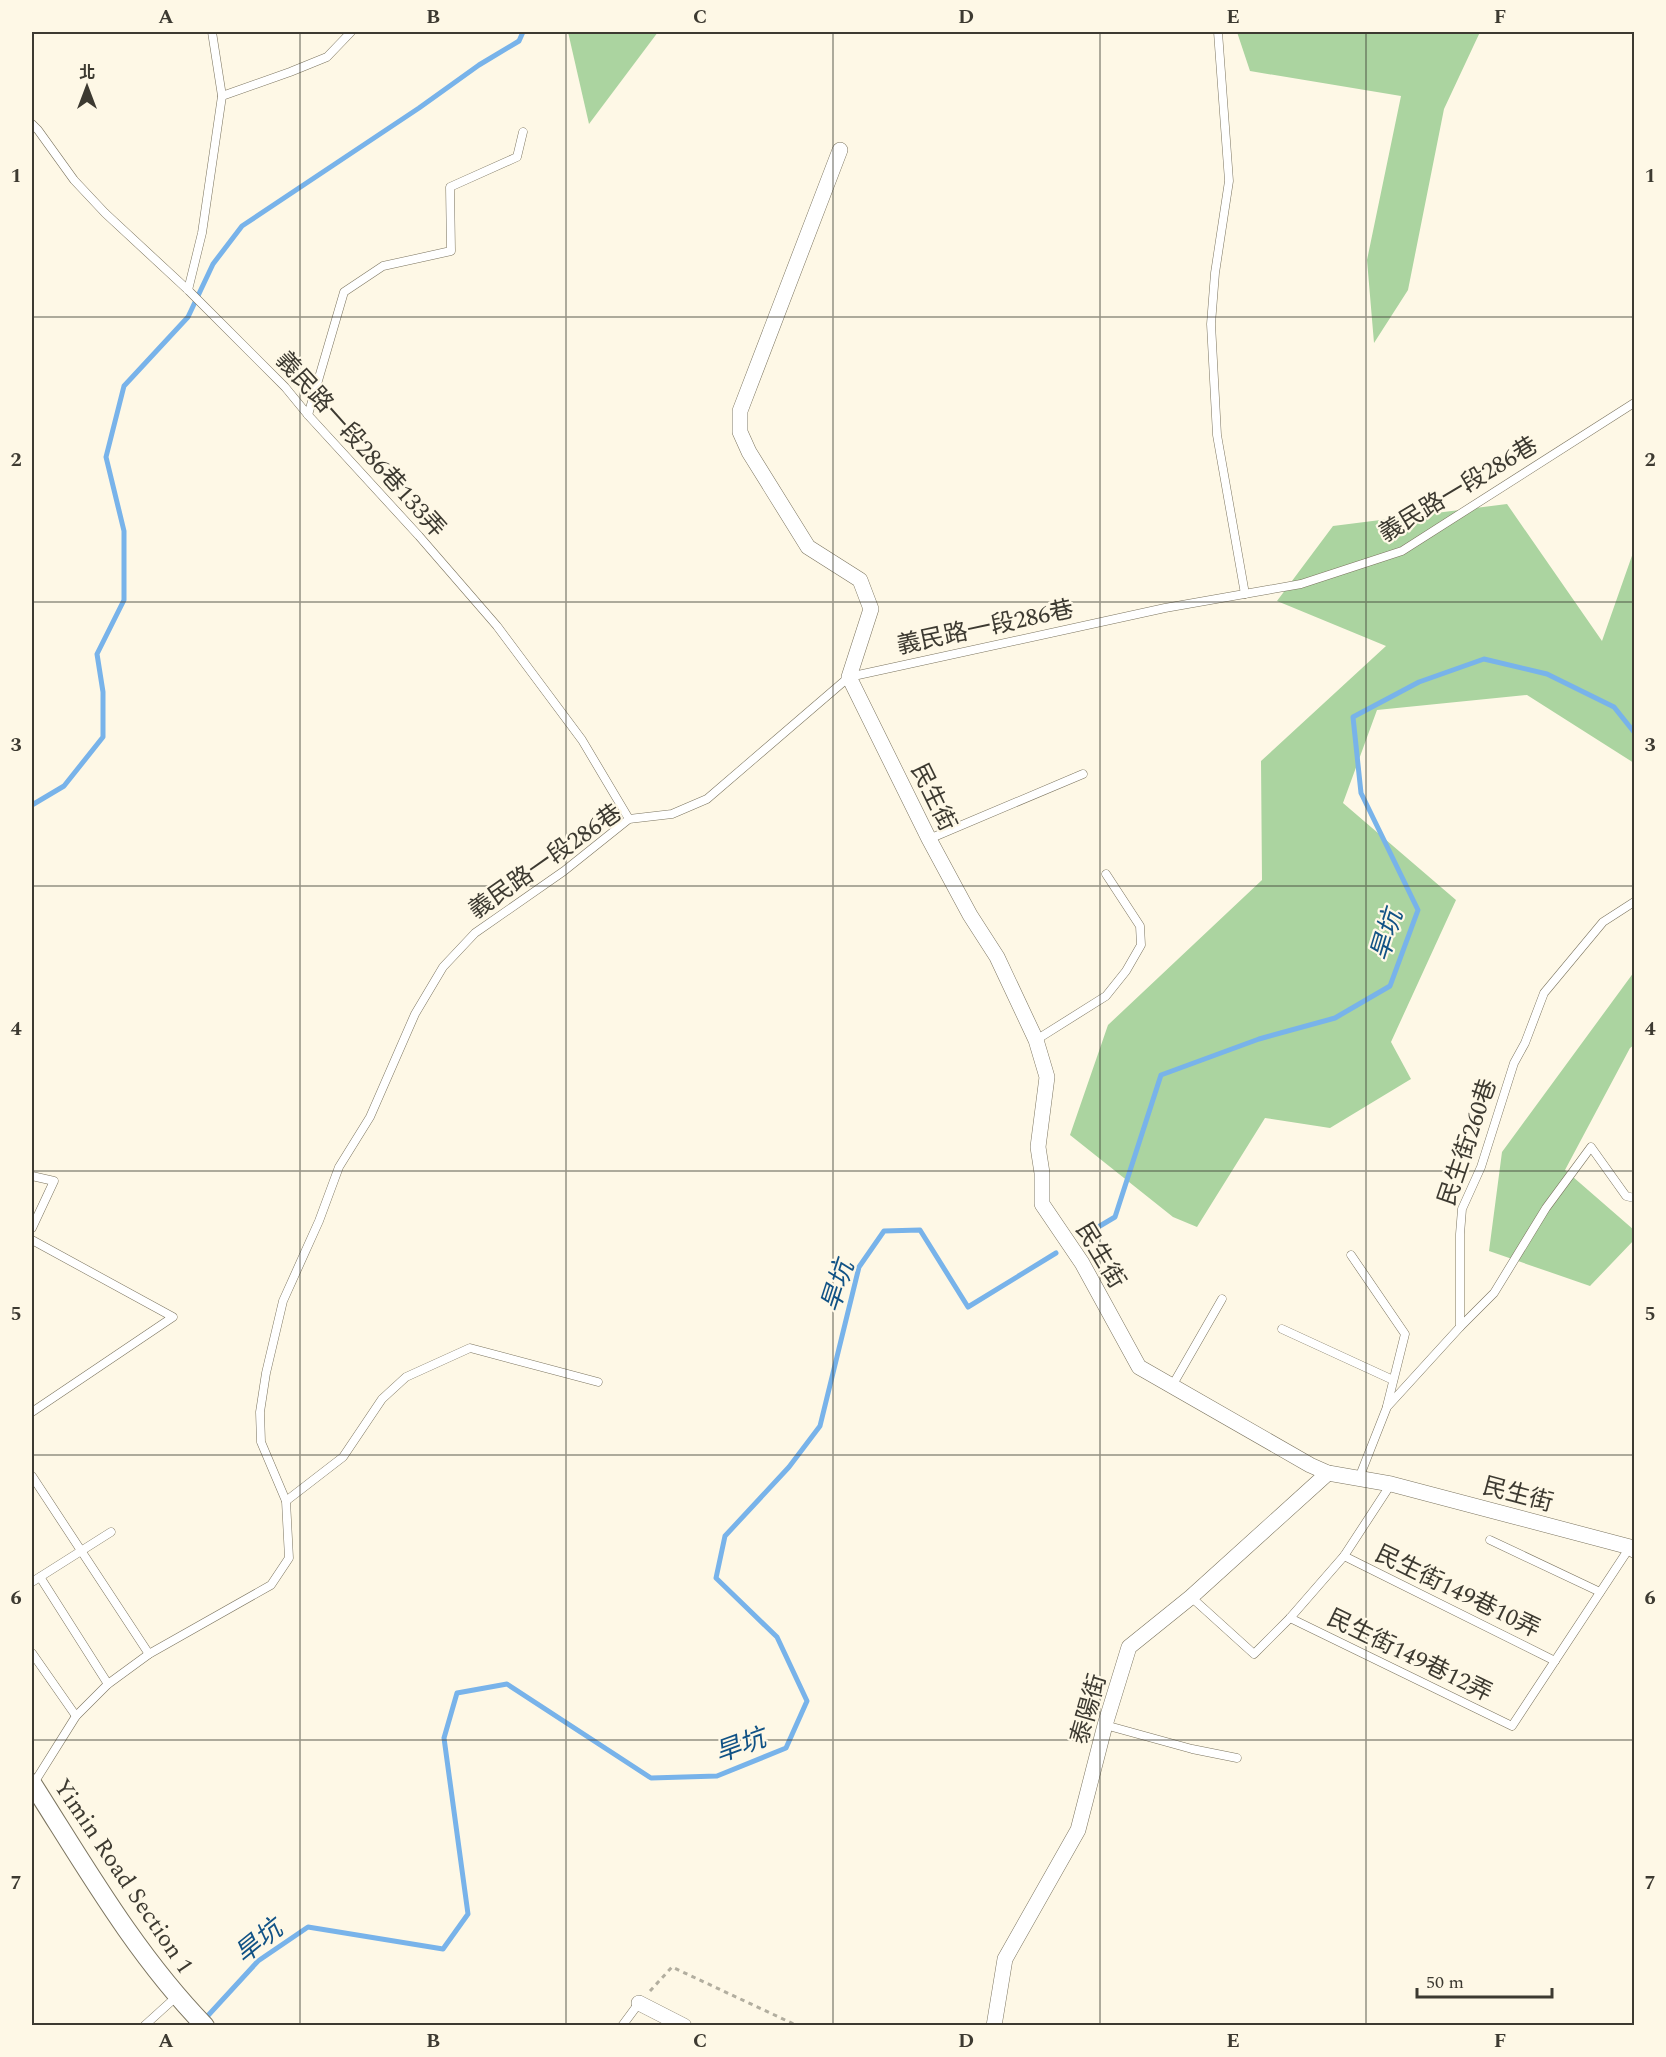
<svg xmlns="http://www.w3.org/2000/svg" width="1666" height="2057" viewBox="0 0 1666 2057" font-family="Spectral,'Noto Sans TC',serif">
<style>
.green{fill:#abd4a0}
.lines{fill:none;stroke-linecap:round;stroke-linejoin:round}
.stream{stroke:#78b3ea;stroke-width:5}
.service-casing{stroke:#7b745f;stroke-width:9}
.minor-casing{stroke:#7b745f;stroke-width:16}
.tertiary-casing{stroke:#7b745f;stroke-width:20}
.path{stroke:#b2ae9f;stroke-width:3;stroke-dasharray:4.5 4.5;stroke-linecap:butt}
.service{stroke:#fff;stroke-width:8}
.minor{stroke:#fff;stroke-width:15}
.tertiary{stroke:#fff;stroke-width:18}
.grid{fill:none;stroke:#3d3a31;stroke-width:1.5;stroke-opacity:0.55}
.labels{text-anchor:middle;stroke-width:4.5;stroke-linejoin:round;paint-order:stroke}
.street-label{font-size:24px;fill:#3d3a31;stroke:#fef8e6}
.water-label{font-size:26px;font-style:italic;fill:#115285;stroke:#fef8e6}
.neatline{fill:none;stroke:#3d3a31;stroke-width:2}
.grid-label{font-size:20px;text-anchor:middle;font-weight:bold;fill:#3d3a31}
</style>
<rect width="100%" height="100%" fill="#fef8e6"/>
<!-- green -->
<g class="green">
<path d="M568,32H658L589,124Z"/>
<path d="M1237,32H1480L1444,109L1408,290L1374,343L1367,260L1401,96L1250,71Z"/>
<path d="M1507,504L1602,641L1634,550V763L1527,695L1377,710L1343,803L1456,900L1391,1042L1411,1079L1330,1128L1265,1118L1197,1227L1173,1217L1070,1135L1108,1025L1262,880L1261,761L1386,646L1277,601L1333,526Z"/>
<path d="M1634,972V1045L1630,1048L1565,1170L1634,1230V1240L1590,1286L1489,1251L1502,1152Z"/>
</g>
<g class="lines">
<!-- stream -->
<g class="stream">
<path d="M32,805L64,786L103,737V692L97,654L124,600V531L106,457L124,386L188,317L213,264L242,226L419,108L479,65L519,41L523,32"/>
<path d="M1083,1236L1115,1217L1161,1075L1259,1039L1335,1018L1390,986L1418,910L1361,793L1353,717L1419,682L1484,659L1547,674L1614,707L1634,732"/>
<path d="M203,2021L258,1961L308,1927L443,1949L468,1914L444,1738L457,1693L507,1684L651,1778L717,1776L786,1748L807,1701L777,1637L716,1578L725,1536L789,1467L820,1426L859,1267L884,1231L920,1230L968,1307L1056,1253"/>
</g>
<!-- service casing -->
<g class="service-casing">
<g id="service">
<path d="M1218,32L1229,181L1215,273L1211,324L1217,435L1245,594"/>
<path d="M222,96L290,72L327,57L351,32"/>
<path d="M32,124L38,130L74,180L105,213L188,290L285,387L308,415L419,536L497,626L582,740L629,819"/>
<path d="M188,290L202,233L222,96L212,32"/>
<path d="M308,415L344,292L383,266L451,251L450,187L517,157L523,132"/>
<path d="M929,839L1083,774"/>
<path d="M1036,1040L1106,996L1126,971L1141,945L1140,926L1106,874"/>
<path d="M32,1176L54,1181L32,1228"/>
<path d="M32,1240L173,1317L32,1412"/>
<path d="M1351,1255L1405,1334L1387,1406"/>
<path d="M1460,1327L1494,1293L1546,1208L1591,1147L1626,1196L1634,1198"/>
<path d="M1282,1329L1393,1380"/>
<path d="M1172,1386L1222,1299"/>
<path d="M32,1476L149,1654"/>
<path d="M1359,1478L1387,1407L1460,1327V1234L1462,1209L1481,1167L1514,1063L1525,1043L1544,993L1603,922L1634,902"/>
<path d="M286,1501L343,1457L382,1399L406,1377L470,1348L598,1382"/>
<path d="M1490,1540L1600,1592"/>
<path d="M1344,1556L1555,1661"/>
<path d="M40,1577L108,1684"/>
<path d="M32,1582L111,1532"/>
<path d="M1191,1597L1254,1654L1290,1618L1344,1556L1391,1484"/>
<path d="M1290,1618L1512,1726L1630,1547"/>
<path d="M32,1653L76,1716"/>
<path d="M1105,1725L1192,1749L1237,1758"/>
<path d="M34,1783L76,1716L108,1684L149,1654L271,1585L289,1558L286,1501L261,1442L260,1412L266,1373L283,1301L319,1221L339,1167L370,1117L415,1014L443,967L475,933L564,871L629,819L672,814L707,799L849,677L1165,608L1301,584L1402,551L1634,403"/>
<path d="M144,2026L176,1997"/>
<path d="M622,2026L639,2003"/>
</g>
</g>
<!-- minor casing -->
<g class="minor-casing">
<g id="minor">
<path d="M840,150L740,411V432L749,452L808,547L860,580L871,609L849,677L929,839L970,915L997,957L1036,1040L1047,1077L1038,1147L1042,1173V1204L1082,1263L1139,1367L1310,1465L1328,1473L1391,1484L1630,1547L1634,1550"/>
<path d="M639,2003L684,2026"/>
<path d="M994,2026L1005,1959L1078,1830L1105,1725L1129,1647L1191,1597L1328,1473"/>
</g>
</g>
<!-- tertiary casing -->
<g class="tertiary-casing">
<path id="tertiary" d="M32,1783C85,1866 135,1954 205,2026"/>
</g>
<!-- path -->
<path class="path" d="M650,1991L672,1967L798,2026"/>
<!-- service -->
<use href="#service" class="service"/>
<!-- minor -->
<use href="#minor" class="minor"/>
<!-- tertiary -->
<use href="#tertiary" class="tertiary"/>
</g>
<!-- grid -->
<path class="grid" d="M300,32V2026M566,32V2026M833,32V2026M1100,32V2026M1366,32V2026M32,317H1634M32,602H1634M32,886H1634M32,1171H1634M32,1455H1634M32,1740H1634"/>
<g class="labels">
<!-- street labels -->
<g class="street-label">
<text transform="translate(361 444) rotate(48)" y="8">義民路一段286巷133弄</text>
<text transform="translate(1458 489) rotate(-31)" y="8">義民路一段286巷</text>
<text transform="translate(985 627) rotate(-12)" y="8">義民路一段286巷</text>
<text transform="translate(934 797) rotate(64)" y="8">民生街</text>
<text transform="translate(545 861) rotate(-35)" y="8">義民路一段286巷</text>
<text transform="translate(1467 1142) rotate(-71)" y="8">民生街260巷</text>
<text transform="translate(1101 1255) rotate(59)" y="8">民生街</text>
<text transform="translate(1518 1494) rotate(15)" y="8">民生街</text>
<text transform="translate(1458 1591) rotate(26)" y="8">民生街149巷10弄</text>
<text transform="translate(1410 1655) rotate(26)" y="8">民生街149巷12弄</text>
<text transform="translate(1088 1709) rotate(-74)" y="8">泰陽街</text>
<text transform="translate(124 1876) rotate(56)" y="8">Yimin Road Section 1</text>
</g>
<!-- water labels -->
<g class="water-label">
<text transform="translate(1386 935) rotate(-73)" y="9">旱坑</text>
<text transform="translate(837 1286) rotate(-72)" y="9">旱坑</text>
<text transform="translate(740 1745) rotate(-20)" y="9">旱坑</text>
<text transform="translate(258 1941) rotate(-39)" y="9">旱坑</text>
</g>
</g>
<!-- border -->
<rect width="1666" height="2057" fill="none" stroke="#fef8e6" stroke-width="66"/>
<!-- north arrow -->
<g transform="translate(87 87)" stroke="#fef8e6" stroke-width="4.5" paint-order="stroke">
<path d="M0-4.5L10 22L0 15L-10 22Z" fill="#3d3a31"/>
<text y="-9" font-size="16" font-weight="bold" text-anchor="middle" fill="#3d3a31">北</text>
</g>
<!-- scale -->
<path d="M1417 1988v9h135v-9" fill="none" stroke="#3d3a31" stroke-width="3"/>
<text x="1426" y="1988" font-size="18" fill="#3d3a31" stroke="#fef8e6" stroke-width="4.5" paint-order="stroke">50 m</text>
<rect x="33" y="33" width="1600" height="1991" class="neatline"/>
<g class="grid-label">
<text x="166" y="23">A</text>
<text x="433" y="23">B</text>
<text x="700" y="23">C</text>
<text x="966" y="23">D</text>
<text x="1233" y="23">E</text>
<text x="1500" y="23">F</text>
<text x="16" y="182">1</text>
<text x="1650" y="182">1</text>
<text x="16" y="466">2</text>
<text x="1650" y="466">2</text>
<text x="16" y="751">3</text>
<text x="1650" y="751">3</text>
<text x="16" y="1035">4</text>
<text x="1650" y="1035">4</text>
<text x="16" y="1320">5</text>
<text x="1650" y="1320">5</text>
<text x="16" y="1604">6</text>
<text x="1650" y="1604">6</text>
<text x="16" y="1889">7</text>
<text x="1650" y="1889">7</text>
<text x="166" y="2047">A</text>
<text x="433" y="2047">B</text>
<text x="700" y="2047">C</text>
<text x="966" y="2047">D</text>
<text x="1233" y="2047">E</text>
<text x="1500" y="2047">F</text>
</g>
</svg>
